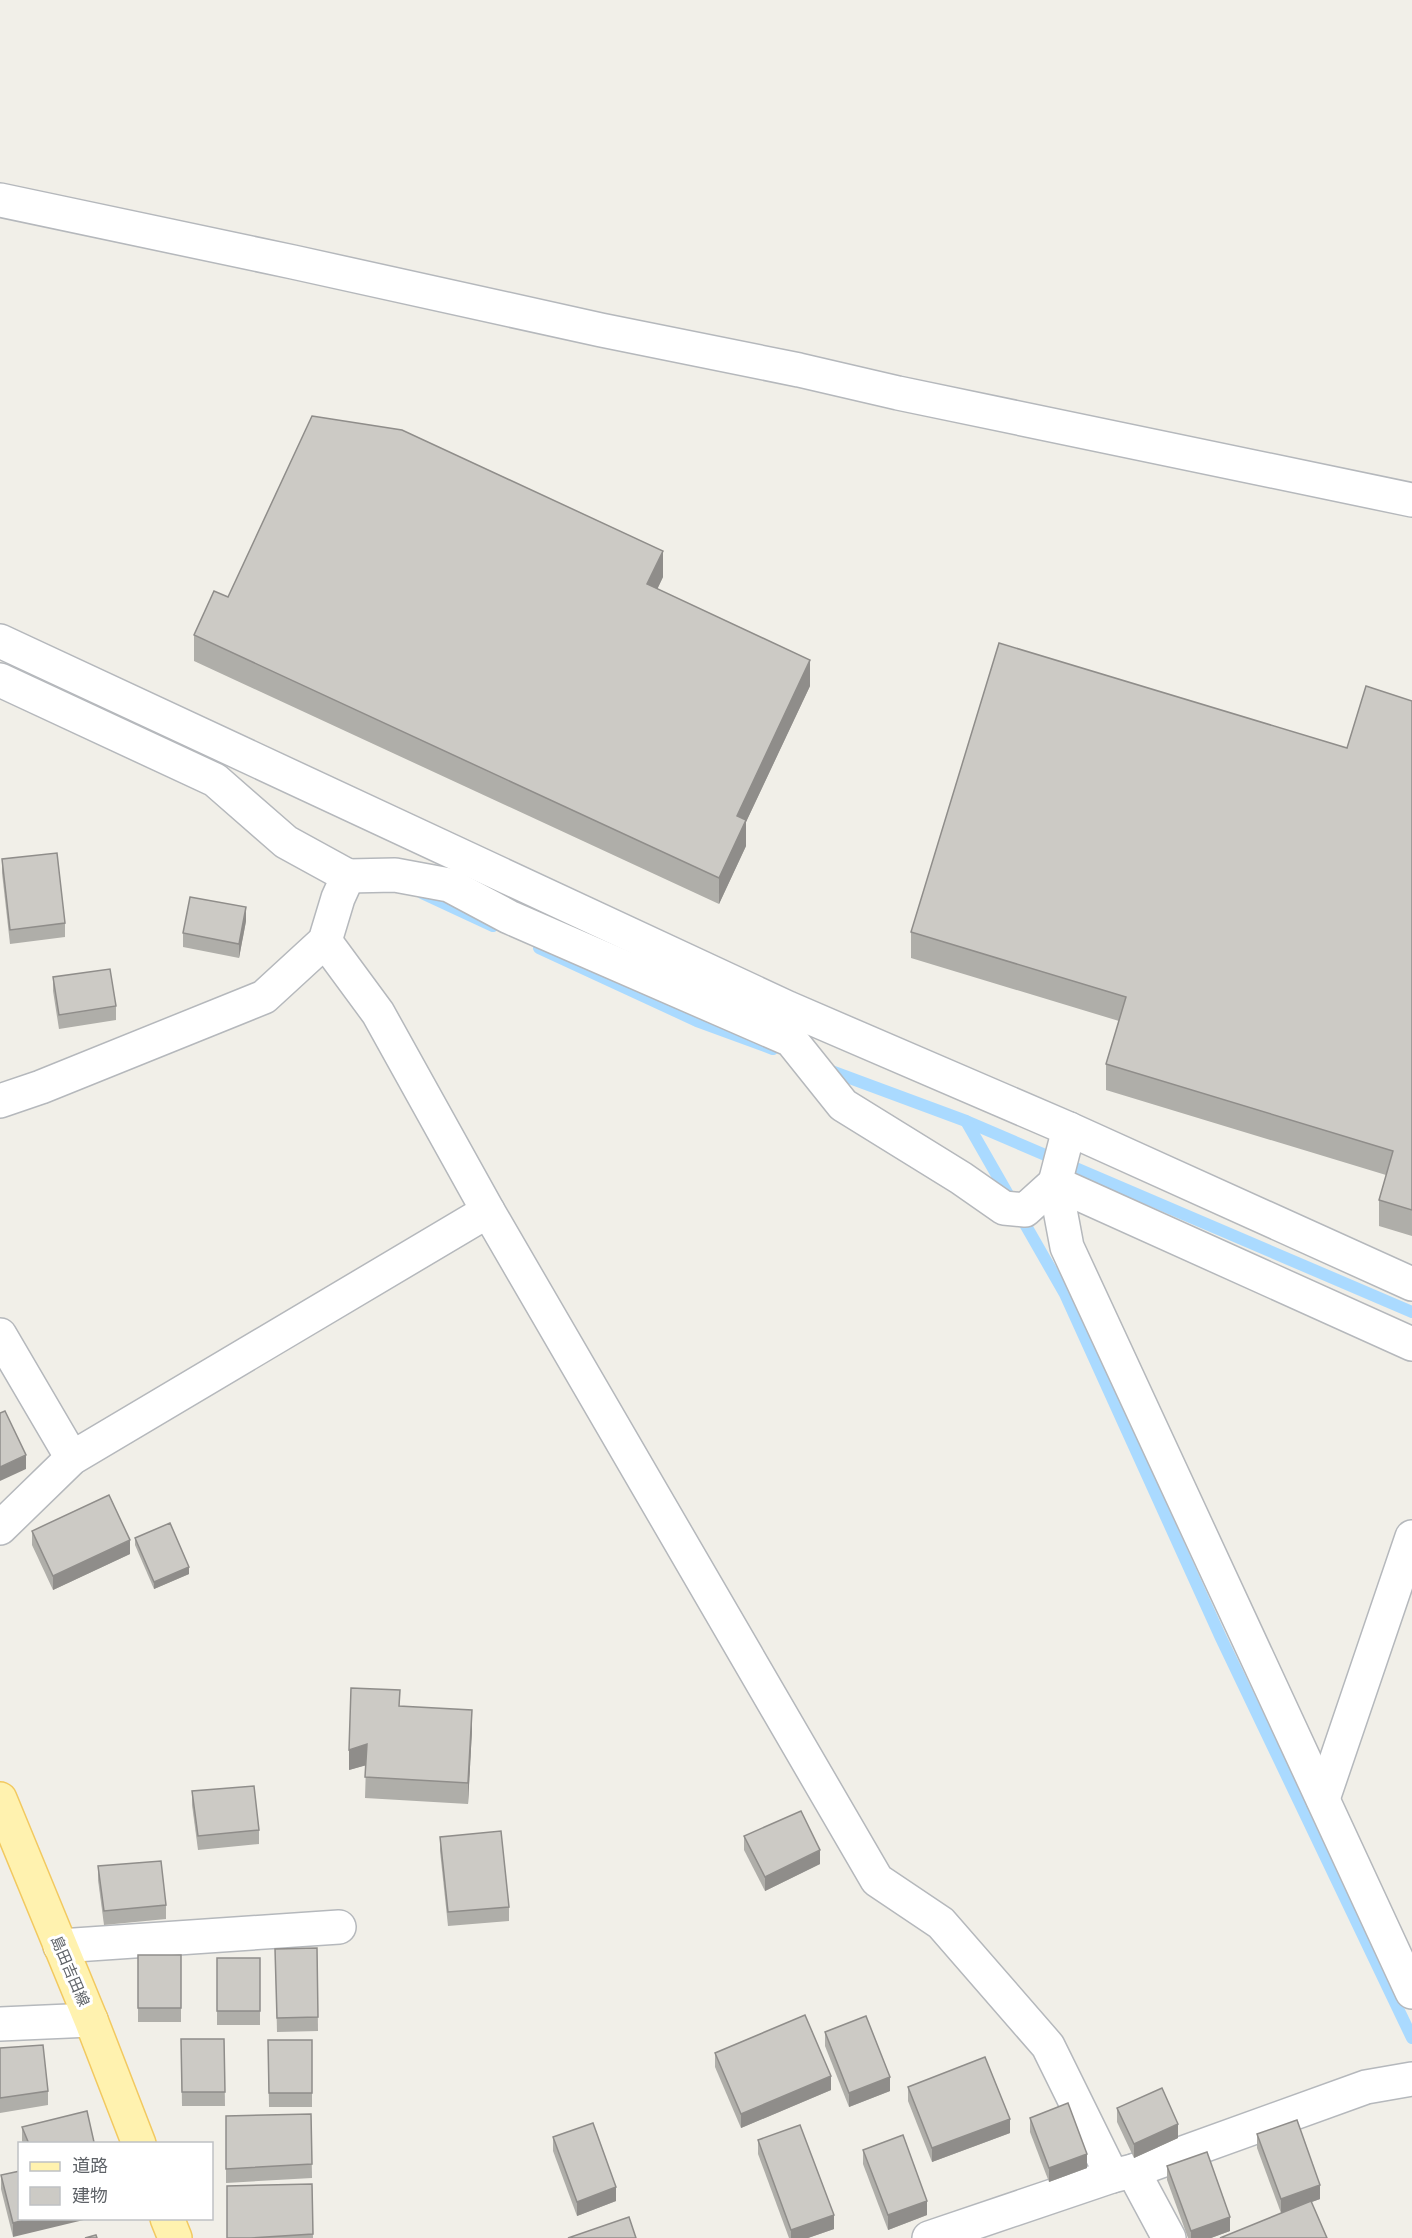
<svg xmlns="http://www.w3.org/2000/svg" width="1412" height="2238" viewBox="0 0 1412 2238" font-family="Quicksand,'Noto Sans JP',sans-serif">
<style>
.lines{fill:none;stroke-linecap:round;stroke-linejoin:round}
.stream{stroke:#aadaff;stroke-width:12}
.street-casing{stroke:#b5b8bc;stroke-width:36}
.primary-casing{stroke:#f2c960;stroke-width:36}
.street{stroke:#fff;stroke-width:33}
.primary{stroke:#fff2af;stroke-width:33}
.wall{fill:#afaea9}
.shaded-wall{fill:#8f8d8a}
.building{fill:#cccac5;stroke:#8f8d8a;stroke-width:1.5}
.labels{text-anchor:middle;stroke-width:6;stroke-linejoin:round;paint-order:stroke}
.street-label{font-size:15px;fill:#5f6368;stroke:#fff}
</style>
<rect width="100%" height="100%" fill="#f1efe8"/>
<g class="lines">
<!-- stream -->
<g class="stream">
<path d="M422,893L493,926"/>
<path d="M539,948L697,1021L773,1049"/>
<path d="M823,1068L966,1121L1412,1312"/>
<path d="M966,1121L1065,1294L1221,1638L1412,2038"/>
</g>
<!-- street casing -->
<g class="street-casing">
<g id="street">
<path d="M0,200L293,262L601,330L799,370L898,393L1412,500"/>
<path d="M0,641L788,1008L1069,1129L1412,1284"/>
<path d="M0,680L215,780L286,842L348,876L338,898L325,941L264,997L41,1087L0,1101"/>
<path d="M348,876L395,875L449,885L509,917L791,1040L843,1105L961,1178L1004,1208L1025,1210L1055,1183"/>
<path d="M1069,1129L1055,1183L1412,1344"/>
<path d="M1055,1183L1067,1247L1412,1992"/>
<path d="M488,1211L877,1880L941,1923L1048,2046L1112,2176"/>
<path d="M0,1335L72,1458"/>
<path d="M0,1528L72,1458L488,1211L378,1013L325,941"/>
<path d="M1323,1799L1412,1537"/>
<path d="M60,1946L339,1927"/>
<path d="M0,2024L91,2020"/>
<path d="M1133,2171L1169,2238"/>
<path d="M929,2238L1112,2176L1133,2171L1366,2087L1412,2079"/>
</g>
</g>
<!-- primary casing -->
<g class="primary-casing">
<g id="primary">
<path d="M0,1799L91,2020L139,2144"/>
<path d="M167,2218L175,2238"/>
</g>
</g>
<!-- street -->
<use href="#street" class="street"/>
<!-- primary -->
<use href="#primary" class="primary"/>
</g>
<!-- wall -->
<g class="wall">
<path d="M663,577L657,589L810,686L746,822V846L719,904L194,661V635L228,597Z"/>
<path d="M1412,701V1236L1379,1226V1200L1386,1175L1106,1090V1064L1119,1021L911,958V932L1347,748Z"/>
<path d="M2,859L65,923V937L10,944L2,873Z"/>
<path d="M246,921L239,958L183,947V933Z"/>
<path d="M53,977L116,1006V1020L59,1029L53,991Z"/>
<path d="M32,1531L130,1554L53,1590L32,1545Z"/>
<path d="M135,1538L189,1574L154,1589L135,1545Z"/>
<path d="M400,1706L472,1730L468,1804L365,1798L366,1765L349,1770Z"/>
<path d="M192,1791L259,1830V1844L198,1850L192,1805Z"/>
<path d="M744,1836L820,1864L765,1891L744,1850Z"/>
<path d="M440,1837L509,1907V1921L448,1926L440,1851Z"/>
<path d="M98,1866L166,1905V1919L104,1925L98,1880Z"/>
<path d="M317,1948L318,2031L277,2032L275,1949Z"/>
<rect x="138" y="1955" width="43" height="67"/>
<rect x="217" y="1958" width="43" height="67"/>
<path d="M825,2032L890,2091L849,2107L825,2046Z"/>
<path d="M181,2039H224L225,2106H182Z"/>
<path d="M268,2040H312V2107H269Z"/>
<path d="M0,2048L48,2091V2105L0,2113Z"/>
<path d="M715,2053L831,2090L741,2128L715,2067Z"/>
<path d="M908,2087L1010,2133L932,2162L908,2101Z"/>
<path d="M1117,2108L1178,2138L1134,2158L1117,2122Z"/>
<path d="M311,2114L312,2178L226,2183V2116Z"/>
<path d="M1030,2118L1087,2168L1049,2182L1030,2132Z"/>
<path d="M22,2127L94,2144H23L22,2141Z"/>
<path d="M1257,2134L1320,2199L1281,2213L1257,2148Z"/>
<path d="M553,2137L616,2201L577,2216L553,2151Z"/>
<path d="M758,2140L834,2229L808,2238H789L758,2154Z"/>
<path d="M863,2150L927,2215L888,2230L863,2164Z"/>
<path d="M1167,2166L1230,2231L1211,2238H1188L1167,2180Z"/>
<path d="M20,2171L13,2237L1,2189V2175Z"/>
<path d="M312,2184L313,2238H227Z"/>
</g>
<!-- shaded-wall -->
<g class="shaded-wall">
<path d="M663,551V577L647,611V584Z"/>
<path d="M810,660V686L746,822V846L719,904V878L737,816Z"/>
<path d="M246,907V921L239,958V944Z"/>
<path d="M26,1455V1469L0,1481V1467Z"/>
<path d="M130,1540V1554L53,1590V1576Z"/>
<path d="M189,1567V1574L154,1589V1582Z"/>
<path d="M472,1710V1730L468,1804V1783Z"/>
<path d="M367,1744V1765L349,1770V1750Z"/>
<path d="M820,1850V1864L765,1891V1877Z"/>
<path d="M831,2076V2090L741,2128V2114Z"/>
<path d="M890,2077V2091L849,2107V2093Z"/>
<path d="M1010,2119V2133L932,2162V2148Z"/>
<path d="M1178,2124V2138L1134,2158V2144Z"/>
<path d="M1087,2154V2168L1049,2182V2168Z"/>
<path d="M1320,2185V2199L1281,2213V2199Z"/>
<path d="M616,2187V2201L577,2216V2202Z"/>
<path d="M927,2201V2215L888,2230V2215Z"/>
<path d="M834,2215V2229L808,2238H791V2230Z"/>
<path d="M1230,2217V2231L1211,2238H1191V2231Z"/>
<path d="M32,2218H92L13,2237V2223Z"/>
</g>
<!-- building -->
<g class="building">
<path d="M312,416L402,430L663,551L647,584L810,660L737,816L746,820L719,878L194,635L214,591L228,597Z"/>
<path d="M999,643L1347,748L1366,686L1412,701V1210L1379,1200L1393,1151L1106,1064L1126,997L911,932Z"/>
<path d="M57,853L65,923L10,930L2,859Z"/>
<path d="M190,897L246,907L239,944L183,933Z"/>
<path d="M110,969L116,1006L59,1015L53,977Z"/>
<path d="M5,1411L26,1455L0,1467V1413Z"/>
<path d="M109,1495L130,1540L53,1576L32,1531Z"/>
<path d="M170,1523L189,1567L154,1582L135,1538Z"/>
<path d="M351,1688L400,1690L399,1706L472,1710L468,1783L365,1777L367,1744L349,1750Z"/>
<path d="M254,1786L259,1830L198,1836L192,1791Z"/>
<path d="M801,1811L820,1850L765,1877L744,1836Z"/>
<path d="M501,1831L509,1907L448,1912L440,1837Z"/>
<path d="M161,1861L166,1905L104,1911L98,1866Z"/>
<path d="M317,1948L318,2017L277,2018L275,1949Z"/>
<rect x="138" y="1955" width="43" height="53"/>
<rect x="217" y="1958" width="43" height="53"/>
<path d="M805,2015L831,2076L741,2114L715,2053Z"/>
<path d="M866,2016L890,2077L849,2093L825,2032Z"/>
<path d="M181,2039H224L225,2092H182Z"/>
<path d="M268,2040H312V2093H269Z"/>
<path d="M43,2045L48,2091L0,2098V2048Z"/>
<path d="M985,2057L1010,2119L932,2148L908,2087Z"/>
<path d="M1162,2088L1178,2124L1134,2144L1117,2108Z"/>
<path d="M1068,2103L1087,2154L1049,2168L1030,2118Z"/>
<path d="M87,2111L94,2142L90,2144H29L22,2127Z"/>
<path d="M311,2114L312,2164L226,2169V2116Z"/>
<path d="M1297,2120L1320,2185L1281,2199L1257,2134Z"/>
<path d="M593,2123L616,2187L577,2202L553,2137Z"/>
<path d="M800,2125L834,2215L791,2230L758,2140Z"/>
<path d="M903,2135L927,2201L888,2215L863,2150Z"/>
<path d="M1207,2152L1230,2217L1191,2231L1167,2166Z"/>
<path d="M20,2171V2218H32L13,2223L1,2175Z"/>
<path d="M312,2184L313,2234L251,2238H227V2186Z"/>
<path d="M1311,2201L1327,2238H1220Z"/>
<path d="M629,2217L636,2238H568Z"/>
<path d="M96,2235L97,2238H85Z"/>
</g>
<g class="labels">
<!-- street labels -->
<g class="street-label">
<text transform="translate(70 1971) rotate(67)" y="5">島田吉田線</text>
</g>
</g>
<!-- legend -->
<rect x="18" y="2142" width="195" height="78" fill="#ffffff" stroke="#bfc1c3" stroke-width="1.5"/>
<rect x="30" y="2162" width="30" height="9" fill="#fff2af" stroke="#bfc1c3" stroke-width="1.5"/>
<text x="72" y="2172" font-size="18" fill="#5f6368">道路</text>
<rect x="30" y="2187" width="30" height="18" fill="#cccac5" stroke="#bfc1c3" stroke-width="1.5"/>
<text x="72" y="2202" font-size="18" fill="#5f6368">建物</text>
</svg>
